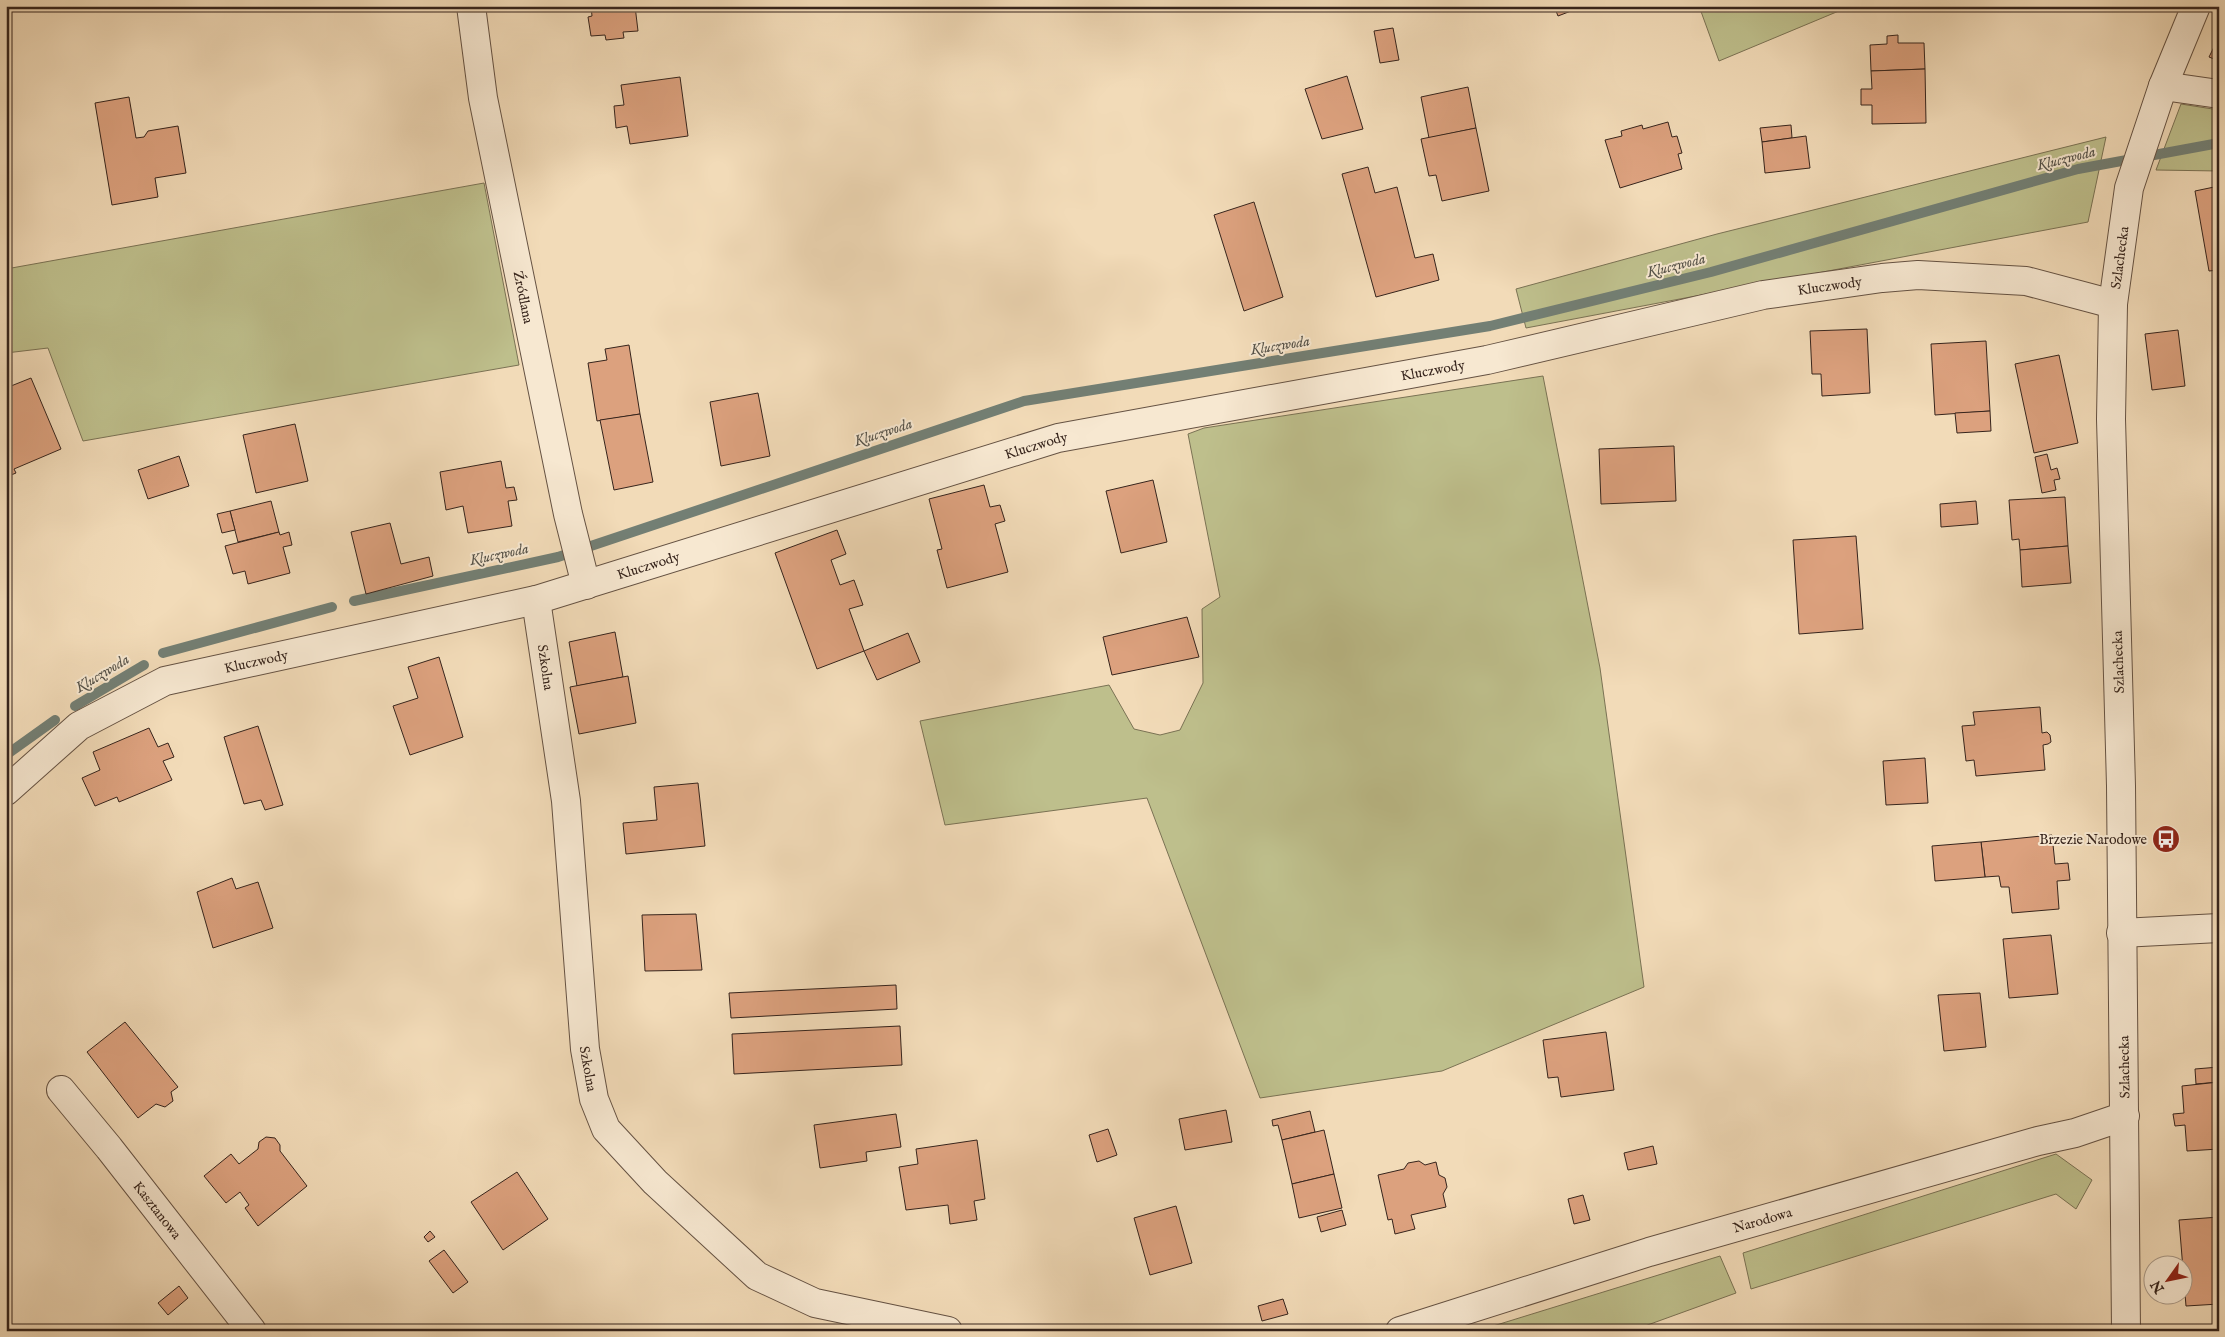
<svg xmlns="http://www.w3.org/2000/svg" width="2225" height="1337" viewBox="0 0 2225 1337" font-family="'IM FELL English',serif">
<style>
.green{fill:#bebf8c;stroke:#7a7254}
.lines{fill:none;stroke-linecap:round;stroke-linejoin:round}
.stream{stroke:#737f74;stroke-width:10}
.building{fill:#dca17e;stroke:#36241c}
.minor-casing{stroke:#655243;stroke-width:30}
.minor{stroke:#f7e8d1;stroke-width:28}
.labels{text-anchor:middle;stroke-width:4;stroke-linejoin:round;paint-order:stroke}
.street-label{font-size:14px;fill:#36241c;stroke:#f7e8d1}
.poi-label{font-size:14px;fill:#36241c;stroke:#f7e8d1;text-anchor:end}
.water-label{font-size:15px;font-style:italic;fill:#545148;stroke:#f7e8d1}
</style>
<rect width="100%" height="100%" fill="#f2dbb8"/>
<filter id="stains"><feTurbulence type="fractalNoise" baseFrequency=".004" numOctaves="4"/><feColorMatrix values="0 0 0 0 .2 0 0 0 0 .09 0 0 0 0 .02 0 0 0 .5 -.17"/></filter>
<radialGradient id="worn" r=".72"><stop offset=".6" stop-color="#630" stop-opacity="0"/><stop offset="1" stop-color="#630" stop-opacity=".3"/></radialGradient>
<!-- green -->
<g class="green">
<path d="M1699,6H1845L1846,8L1719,61Z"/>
<path d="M2181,104L2219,110V171L2156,170Z"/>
<path d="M2106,137L2088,222L1526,328L1516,289L1717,234Z"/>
<path d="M484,183L519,365L83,441L48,348L6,353V269Z"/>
<path d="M1543,376L1600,668L1644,987L1442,1071L1260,1098L1147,798L945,825L920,721L1109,685L1134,729L1160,735L1180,730L1203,683L1202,609L1220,597L1188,434L1204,428Z"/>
<path d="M2056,1154L2092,1180L2076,1209L2056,1194L1751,1289L1743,1253Z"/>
<path d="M1720,1256L1736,1293L1631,1331H1477Z"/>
</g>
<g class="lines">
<!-- stream -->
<g class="stream">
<path d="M354,601L558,557L1024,401L1490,326L1711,272L2078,169L2219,143"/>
<path d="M163,653L332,607"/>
<path d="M75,706L144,665"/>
<path d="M6,755L55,720"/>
</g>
</g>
<!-- building -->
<g class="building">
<path d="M591,6H635L638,31L623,32L624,38L606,40L605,35L591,36L588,17L592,16Z"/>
<path d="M1554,6H1584L1558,16Z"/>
<path d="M1393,28L1399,60L1380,63L1374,31Z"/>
<path d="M1898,35V43H1924L1925,69L1871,71L1870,45L1887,44V36Z"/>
<path d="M2219,37V61L2209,57Z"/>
<path d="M1925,69L1926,123L1872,124V105H1861V89H1872L1871,71Z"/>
<path d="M1347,76L1363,129L1322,139L1305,89Z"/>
<path d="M680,77L688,136L630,144L627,126L616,128L614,106L624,105L621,85Z"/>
<path d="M1468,87L1476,128L1429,138L1421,97Z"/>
<path d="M129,97L136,138L144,137L148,131L178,126L186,173L155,178L158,197L112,205L95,103Z"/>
<path d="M1668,122L1672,137L1677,136L1682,153L1678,154L1682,169L1620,188L1605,140L1622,136L1621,131L1642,125L1643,129Z"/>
<path d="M1791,125L1792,138L1762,142L1760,128Z"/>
<path d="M1476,128L1489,191L1442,201L1436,175L1429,176L1421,139Z"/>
<path d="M1806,136L1810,168L1765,173L1762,142Z"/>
<path d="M1368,167L1375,193L1397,187L1415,258L1433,254L1439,280L1376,297L1342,174Z"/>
<path d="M2219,186V270L2209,271L2195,191Z"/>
<path d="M1254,202L1283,297L1244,311L1214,215Z"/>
<path d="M1867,329L1870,393L1822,396L1821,374H1812L1810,331Z"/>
<path d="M2178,330L2185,386L2152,390L2145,334Z"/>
<path d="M1986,341L1990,411L1935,415L1931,344Z"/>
<path d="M629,345L640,414L597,421L588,363L607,360L605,349Z"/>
<path d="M2059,355L2078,443L2034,453L2015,364Z"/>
<path d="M31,378L61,449L14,469L16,473L6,477V409L9,408L6,400V388Z"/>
<path d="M758,393L770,456L721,466L710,402Z"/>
<path d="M1990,411L1991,431L1957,433L1955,413Z"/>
<path d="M640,414L653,482L614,490L600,420Z"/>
<path d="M295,424L308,481L256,493L243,435Z"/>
<path d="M1674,446L1676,501L1601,504L1599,449Z"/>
<path d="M2047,454L2051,470L2057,468L2060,479L2054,480L2056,490L2042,493L2035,457Z"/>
<path d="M179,456L189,486L148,499L138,470Z"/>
<path d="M501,461L506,488L514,487L517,500L508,501L512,526L468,533L463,506L446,510L440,472Z"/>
<path d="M1153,480L1167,542L1121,553L1106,491Z"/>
<path d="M984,485L990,507L1000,505L1005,521L995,524L1008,572L947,588L937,550L942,549L929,499Z"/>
<path d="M2065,497L2068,546L2020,550L2019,539L2012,540L2009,500Z"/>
<path d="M271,501L279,532L238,542L230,511Z"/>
<path d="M1976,501L1978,524L1941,527L1940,504Z"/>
<path d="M230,511L235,530L222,533L217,514Z"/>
<path d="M390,523L401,564L429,557L433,576L366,594L351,532Z"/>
<path d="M837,530L846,554L831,560L840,585L854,580L863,605L849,609L864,651L817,669L775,553Z"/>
<path d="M279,532L280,535L289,532L292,545L283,547L290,573L248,584L245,571L233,574L225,546Z"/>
<path d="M1856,536L1863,629L1799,634L1793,540Z"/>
<path d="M2068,546L2071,583L2022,587L2020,550Z"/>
<path d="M1187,617L1199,657L1112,675L1103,637Z"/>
<path d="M615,632L623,677L577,686L569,642Z"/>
<path d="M908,633L920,662L877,680L864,651Z"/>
<path d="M439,657L463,737L410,755L393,706L418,698L408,667Z"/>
<path d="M628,676L636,723L579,734L570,687Z"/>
<path d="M2040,707L2042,733L2047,732L2050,735L2051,742L2048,744L2043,745L2045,770L1976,776L1974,760L1966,761L1962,726L1975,725L1973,712Z"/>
<path d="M258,726L283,805L265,810L261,800L244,804L224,737Z"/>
<path d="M149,728L158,747L168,743L174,757L163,761L172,780L119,802L117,797L95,806L82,778L100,770L93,752Z"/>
<path d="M1925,758L1928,803L1886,805L1883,761Z"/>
<path d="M698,783L705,846L626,854L623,823L657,820L654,787Z"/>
<path d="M2052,835L2055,864L2068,863L2070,880L2057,881L2059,909L2012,913L2009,887H2001L1999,876L1985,877L1981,842Z"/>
<path d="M1981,842L1985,877L1935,881L1932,846Z"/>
<path d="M232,878L236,889L258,882L273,928L213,948L197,892Z"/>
<path d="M696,914L702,970L645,971L642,915Z"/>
<path d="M2051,935L2058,994L2009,998L2003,939Z"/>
<path d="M896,985L897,1009L731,1018L729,993Z"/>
<path d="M1980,993L1986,1047L1944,1051L1938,995Z"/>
<path d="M125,1022L178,1087L171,1092L173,1101L165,1107L156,1104L138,1118L87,1052Z"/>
<path d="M900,1026L902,1065L734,1074L732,1034Z"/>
<path d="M1606,1032L1614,1090L1561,1097L1558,1077L1548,1078L1543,1040Z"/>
<path d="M2219,1067V1082L2196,1084L2195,1069Z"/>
<path d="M2219,1082V1149L2187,1151L2185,1125L2175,1126L2173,1114L2184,1113L2182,1086Z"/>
<path d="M1226,1110L1232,1142L1185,1150L1179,1119Z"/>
<path d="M1310,1111L1315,1132L1282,1140L1278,1125L1273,1126L1272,1120Z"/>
<path d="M896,1114L901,1147L866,1152L867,1161L820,1168L814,1125Z"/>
<path d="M1108,1129L1117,1155L1097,1162L1089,1135Z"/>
<path d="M1324,1130L1334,1174L1292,1184L1282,1140Z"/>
<path d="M266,1137L275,1138L280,1145V1151L307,1186L258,1226L245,1208L249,1205L240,1192L226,1203L204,1176L231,1154L239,1164L258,1149L259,1142Z"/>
<path d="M977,1140L985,1199L974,1201L977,1220L950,1224L948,1205L906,1210L899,1167L918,1164L916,1149Z"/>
<path d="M1653,1146L1657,1164L1628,1170L1624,1153Z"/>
<path d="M1419,1161L1425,1165L1436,1162L1439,1175L1445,1178L1447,1187L1443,1194L1446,1207L1411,1215L1415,1229L1395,1234L1392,1219L1388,1220L1378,1175L1404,1169L1408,1163Z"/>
<path d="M517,1172L548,1219L503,1250L471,1202Z"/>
<path d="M1334,1174L1342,1208L1299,1218L1292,1184Z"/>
<path d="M1583,1195L1590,1220L1574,1224L1568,1199Z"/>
<path d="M1176,1206L1192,1263L1150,1275L1134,1218Z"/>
<path d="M1342,1210L1346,1225L1321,1232L1317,1217Z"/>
<path d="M2219,1217V1282L2217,1283L2219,1304L2186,1306L2179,1220Z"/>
<path d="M430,1231L435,1237L428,1242L424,1237Z"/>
<path d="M444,1250L468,1282L453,1293L429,1261Z"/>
<path d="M179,1286L188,1298L168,1315L158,1303Z"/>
<path d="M1283,1299L1288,1314L1262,1321L1258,1306Z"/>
</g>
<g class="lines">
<!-- minor casing -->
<g class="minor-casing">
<g id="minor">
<path id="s1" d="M471,6L483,98L568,514L586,585"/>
<path d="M2163,86L2219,94"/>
<path id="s2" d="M536,600L566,801L585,1049L594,1099L606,1129L655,1182L757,1276L815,1303L948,1331"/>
<path id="s3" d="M6,791L79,726L165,681L536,600L1058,438L1487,360L1763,295L1882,278L1918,275L2026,281L2113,304"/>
<path d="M2121,933L2219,928"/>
<path id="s4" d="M61,1090L109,1148L252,1331"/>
<path id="s5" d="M1400,1331L1649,1252L2038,1141L2075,1133L2125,1116"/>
<path id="s6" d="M2126,1331L2121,786L2111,419L2113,304L2129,188L2163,86L2196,6"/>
</g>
</g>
<!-- minor -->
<use href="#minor" class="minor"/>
</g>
<!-- icons -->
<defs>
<g id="bus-disc" transform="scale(1.4375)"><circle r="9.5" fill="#8f2418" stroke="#f7e8d1"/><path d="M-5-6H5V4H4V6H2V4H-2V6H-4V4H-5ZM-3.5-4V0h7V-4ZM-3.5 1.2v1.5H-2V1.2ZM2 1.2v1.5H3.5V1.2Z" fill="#fff"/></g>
</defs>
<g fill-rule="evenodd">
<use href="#bus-disc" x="2166" y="839"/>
</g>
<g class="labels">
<!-- street labels -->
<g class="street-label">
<text dy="5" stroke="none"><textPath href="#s6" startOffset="1074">Szlachecka</textPath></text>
<text dy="5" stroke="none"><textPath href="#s3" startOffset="1908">Kluczwody</textPath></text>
<text dy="5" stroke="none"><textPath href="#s1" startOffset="296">Źródlana</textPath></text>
<text dy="5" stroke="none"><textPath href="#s3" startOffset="1502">Kluczwody</textPath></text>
<text dy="5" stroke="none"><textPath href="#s3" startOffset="1098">Kluczwody</textPath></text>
<text dy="5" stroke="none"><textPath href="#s3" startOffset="692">Kluczwody</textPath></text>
<text dy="5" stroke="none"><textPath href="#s3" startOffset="288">Kluczwody</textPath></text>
<text transform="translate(2118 662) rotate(-92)" y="5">Szlachecka</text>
<text dy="5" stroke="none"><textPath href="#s2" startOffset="68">Szkolna</textPath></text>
<text transform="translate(2124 1067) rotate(-91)" y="5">Szlachecka</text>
<text dy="5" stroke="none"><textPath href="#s2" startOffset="472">Szkolna</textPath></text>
<text dy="5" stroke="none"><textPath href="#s4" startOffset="154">Kasztanowa</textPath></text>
<text dy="5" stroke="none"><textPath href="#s5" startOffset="379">Narodowa</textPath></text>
</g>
<!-- poi labels -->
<g class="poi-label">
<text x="2147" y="844">Brzezie Narodowe</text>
</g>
<!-- water labels -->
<g class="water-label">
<text transform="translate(2066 158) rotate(-14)" y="5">Kluczwoda</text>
<text transform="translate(1676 265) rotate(-14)" y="5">Kluczwoda</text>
<text transform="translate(1280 345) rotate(-9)" y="5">Kluczwoda</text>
<text transform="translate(883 432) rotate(-18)" y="5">Kluczwoda</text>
<text transform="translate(499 554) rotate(-12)" y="5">Kluczwoda</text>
<text transform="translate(102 673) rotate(-31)" y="5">Kluczwoda</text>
</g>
</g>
<!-- margin -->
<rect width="2225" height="1337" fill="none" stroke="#f2dbb8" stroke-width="25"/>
<rect x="8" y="8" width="2210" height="1322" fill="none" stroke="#36241c" stroke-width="2.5"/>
<rect x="12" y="12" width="2200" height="1312" fill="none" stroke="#36241c"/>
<!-- north arrow -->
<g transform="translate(2168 1280) rotate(237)"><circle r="24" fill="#f7e8d1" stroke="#aa9a89"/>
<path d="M0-4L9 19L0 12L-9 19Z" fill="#8f2418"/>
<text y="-8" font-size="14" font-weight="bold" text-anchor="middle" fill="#36241c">N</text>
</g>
<rect width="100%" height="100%" filter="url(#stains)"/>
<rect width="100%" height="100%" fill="url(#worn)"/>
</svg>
